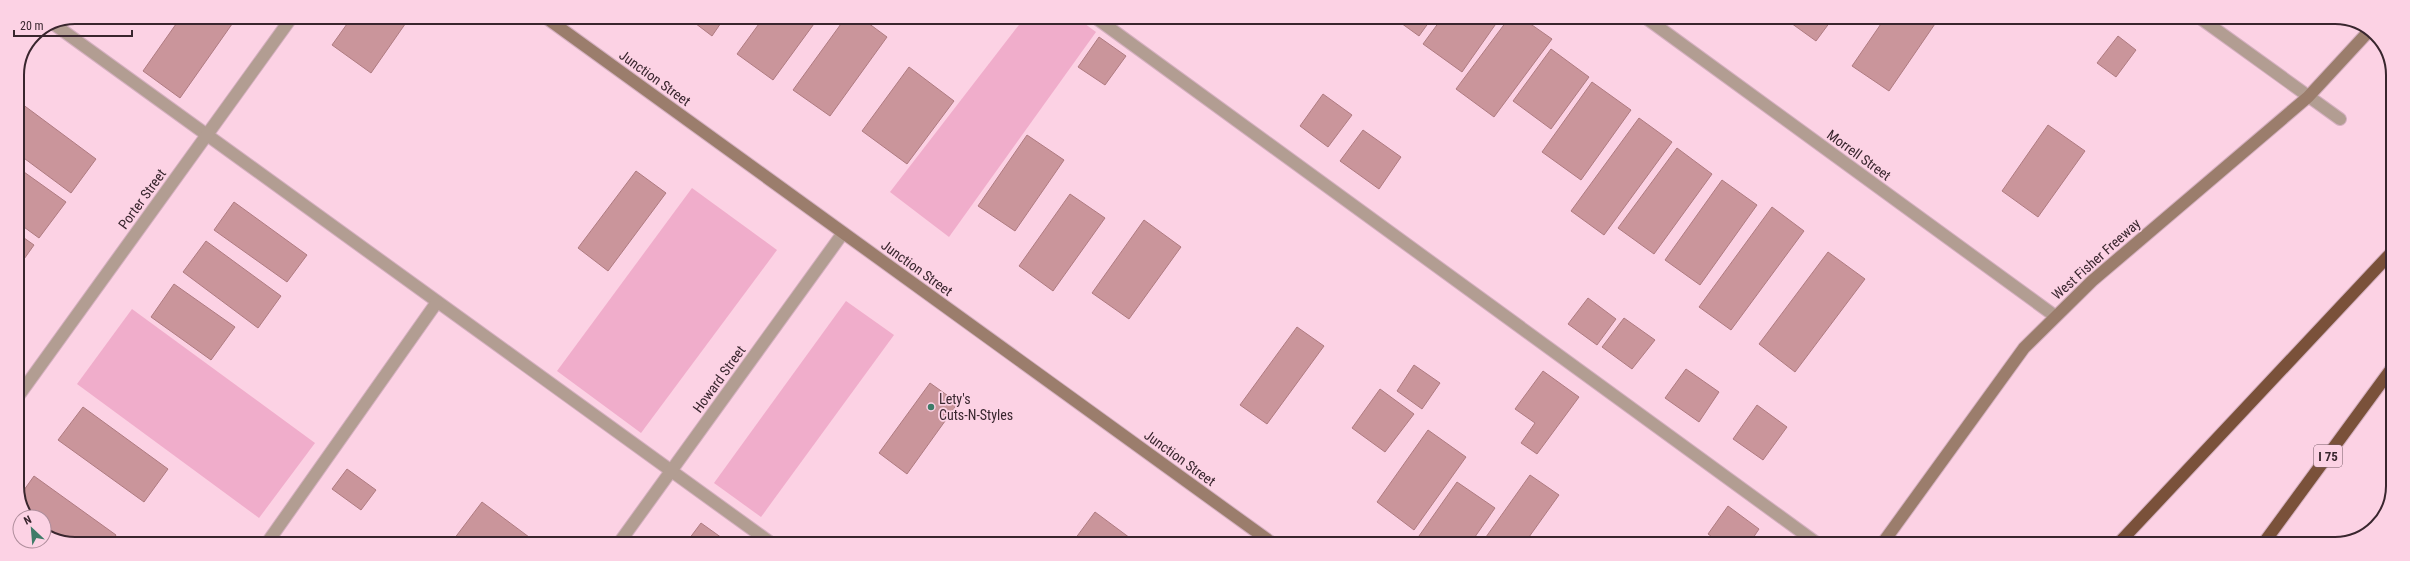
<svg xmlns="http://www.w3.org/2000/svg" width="2410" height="561" viewBox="0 0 2410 561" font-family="'Roboto Condensed',sans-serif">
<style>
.green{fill:#f0adcb}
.building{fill:#ca959b;stroke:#af7b81}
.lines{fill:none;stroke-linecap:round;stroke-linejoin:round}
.lane-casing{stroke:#d5b0c0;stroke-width:14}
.street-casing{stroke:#d5b0c0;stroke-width:14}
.secondary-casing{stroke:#d5b0c0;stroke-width:14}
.highway-casing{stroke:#d5b0c0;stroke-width:14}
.lane{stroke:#b29d92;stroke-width:12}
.street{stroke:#b29d92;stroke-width:12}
.secondary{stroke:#9b7d6c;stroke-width:12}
.highway{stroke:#7a513a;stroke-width:12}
.poi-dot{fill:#3e7b68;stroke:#fcd2e4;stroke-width:1.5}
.labels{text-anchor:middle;stroke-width:3.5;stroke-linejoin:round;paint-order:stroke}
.shield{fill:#fcd2e4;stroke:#745a65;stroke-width:1}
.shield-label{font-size:13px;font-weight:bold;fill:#39262e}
.street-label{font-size:14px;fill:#39262e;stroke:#fcd2e4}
.poi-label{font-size:14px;fill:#39262e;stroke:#fcd2e4;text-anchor:start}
.rim{fill:none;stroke:#39262e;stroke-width:2}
</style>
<rect width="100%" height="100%" fill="#fcd2e4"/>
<!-- green -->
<g class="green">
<path d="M1025,17L1077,18L1096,32L949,237L890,192Z"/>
<path d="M692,188L777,250L641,433L557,371Z"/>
<path d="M846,301L894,335L761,517L714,483Z"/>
<path d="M132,309L315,443L259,518L77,384Z"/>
</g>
<!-- building -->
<g class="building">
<path d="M79,17H93L88,23Z"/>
<path d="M181,17H237L180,98L143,71Z"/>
<path d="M352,17H410L371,73L332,45Z"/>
<path d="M687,17H725L712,36Z"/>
<path d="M764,17H819L773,80L737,54Z"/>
<path d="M846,17H860L887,37L830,116L793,90Z"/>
<path d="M1394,18H1432L1419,36Z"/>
<path d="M1442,18H1500L1462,72L1423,44Z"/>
<path d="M1509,18H1522L1552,39L1494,117L1456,89Z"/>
<path d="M1784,18H1833L1816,41Z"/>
<path d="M1885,18H1939L1889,91L1852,66Z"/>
<path d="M2118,36L2136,50L2116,77L2097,63Z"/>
<path d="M1099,37L1126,56L1105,85L1078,67Z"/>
<path d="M1551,49L1589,77L1551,129L1513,101Z"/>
<path d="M909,67L954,101L907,164L862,131Z"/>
<path d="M1592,82L1631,110L1581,180L1542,152Z"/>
<path d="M1323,94L1352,115L1328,147L1300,126Z"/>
<path d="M18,101L96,159L71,193L17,153Z"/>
<path d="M1639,118L1672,142L1604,235L1571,211Z"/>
<path d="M2048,125L2085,151L2038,217L2002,191Z"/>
<path d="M1363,130L1401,157L1379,189L1340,161Z"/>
<path d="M1027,135L1064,160L1015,231L978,206Z"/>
<path d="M1677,148L1712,174L1654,254L1618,228Z"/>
<path d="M17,167L66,202L39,238L17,222Z"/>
<path d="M636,171L666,193L608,271L578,248Z"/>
<path d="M1722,180L1757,205L1700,285L1665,260Z"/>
<path d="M1070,194L1105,218L1053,291L1019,266Z"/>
<path d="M234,202L307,255L287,282L214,230Z"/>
<path d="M1772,207L1804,231L1731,330L1699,307Z"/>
<path d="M1144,220L1181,247L1129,319L1092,293Z"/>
<path d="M17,233L34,245L17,269Z"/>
<path d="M206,241L281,296L258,328L183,272Z"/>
<path d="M1828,252L1865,279L1795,372L1759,344Z"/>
<path d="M174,284L235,327L211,360L151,317Z"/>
<path d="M1588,298L1616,319L1597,345L1568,324Z"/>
<path d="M1624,318L1655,340L1632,369L1602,347Z"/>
<path d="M1297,327L1324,346L1267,424L1240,405Z"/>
<path d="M1414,365L1440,383L1422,409L1397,391Z"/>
<path d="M1686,369L1719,392L1699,422L1665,398Z"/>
<path d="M1543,371L1579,397L1537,454L1521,443L1535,423L1515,409Z"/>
<path d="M930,383L958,403L907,474L879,453Z"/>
<path d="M1380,389L1414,414L1385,452L1352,428Z"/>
<path d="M1757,405L1787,427L1763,460L1733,439Z"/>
<path d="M83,407L168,469L144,502L58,440Z"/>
<path d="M1428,430L1466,457L1414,530L1377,502Z"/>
<path d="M347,469L376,490L361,510L332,489Z"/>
<path d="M1530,475L1559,495L1524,544H1481Z"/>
<path d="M34,476L116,535L111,543H64L44,531V517H28L19,497Z"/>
<path d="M1457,482L1495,508L1470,544H1431L1419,536Z"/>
<path d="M482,502L537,543H459L454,539Z"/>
<path d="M1728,506L1759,529L1749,544H1722L1708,534Z"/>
<path d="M1095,512L1130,538L1125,543H1072Z"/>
<path d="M701,523L729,543H686Z"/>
</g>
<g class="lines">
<!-- lane casing -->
<g class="lane-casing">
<g id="lane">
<path d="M1096,18L1818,544"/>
<path d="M2200,18L2340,119"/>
<path d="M55,25L771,543"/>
<path d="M267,543L437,302"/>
</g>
</g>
<!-- street casing -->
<g class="street-casing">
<g id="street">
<path d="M1646,18L2055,316"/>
<path d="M17,398L292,17"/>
<path d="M619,543L843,233"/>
</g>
</g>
<!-- secondary casing -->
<g class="secondary-casing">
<g id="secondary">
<path d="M545,17L1272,543"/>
<path d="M1882,544L2024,348L2092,281L2308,97L2369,31"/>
</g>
</g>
<!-- highway casing -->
<g class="highway-casing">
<g id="highway">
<path d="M2118,544L2392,252"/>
<path d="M2263,544L2392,368"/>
</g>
</g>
<!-- lane -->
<use href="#lane" class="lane"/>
<!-- street -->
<use href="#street" class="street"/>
<!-- secondary -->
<use href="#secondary" class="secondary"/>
<!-- highway -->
<use href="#highway" class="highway"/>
</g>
<!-- markers -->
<circle class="poi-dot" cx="931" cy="407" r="4"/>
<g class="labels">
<!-- shield labels -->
<rect class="shield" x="2314" y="445" width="28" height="22" rx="3"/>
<g class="shield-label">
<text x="2328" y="461">I 75</text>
</g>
<!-- street labels -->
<g class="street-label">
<text transform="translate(655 78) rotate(36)" y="5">Junction Street</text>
<text transform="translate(1859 155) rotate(36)" y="5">Morrell Street</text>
<text transform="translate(142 199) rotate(-54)" y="5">Porter Street</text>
<text transform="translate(2096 259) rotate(-42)" y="5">West Fisher Freeway</text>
<text transform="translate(917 268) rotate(36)" y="5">Junction Street</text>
<text transform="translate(719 379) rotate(-54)" y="5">Howard Street</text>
<text transform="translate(1180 458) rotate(36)" y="5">Junction Street</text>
</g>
<!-- poi labels -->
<g class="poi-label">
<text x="939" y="404">Lety's<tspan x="939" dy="16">Cuts-N-Styles</tspan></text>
</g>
</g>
<!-- crop -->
<path d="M0 0H2410V561H0ZM75 24H2335A51 51 0 0 1 2386 75V486A51 51 0 0 1 2335 537H75A51 51 0 0 1 24 486V75A51 51 0 0 1 75 24Z" fill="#fcd2e4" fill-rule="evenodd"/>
<path class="rim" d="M75 24H2335A51 51 0 0 1 2386 75V486A51 51 0 0 1 2335 537H75A51 51 0 0 1 24 486V75A51 51 0 0 1 75 24Z"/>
<!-- north arrow -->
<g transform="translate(32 529) rotate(334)"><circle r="19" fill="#fcd2e4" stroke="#ae8d9b"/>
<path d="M0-3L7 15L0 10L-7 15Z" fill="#3e7b68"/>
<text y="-6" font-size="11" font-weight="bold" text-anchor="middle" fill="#39262e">N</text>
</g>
<!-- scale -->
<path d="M14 30v6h118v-6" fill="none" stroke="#39262e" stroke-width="2"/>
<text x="20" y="30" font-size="12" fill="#39262e" stroke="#fcd2e4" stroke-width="3" paint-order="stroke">20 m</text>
</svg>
